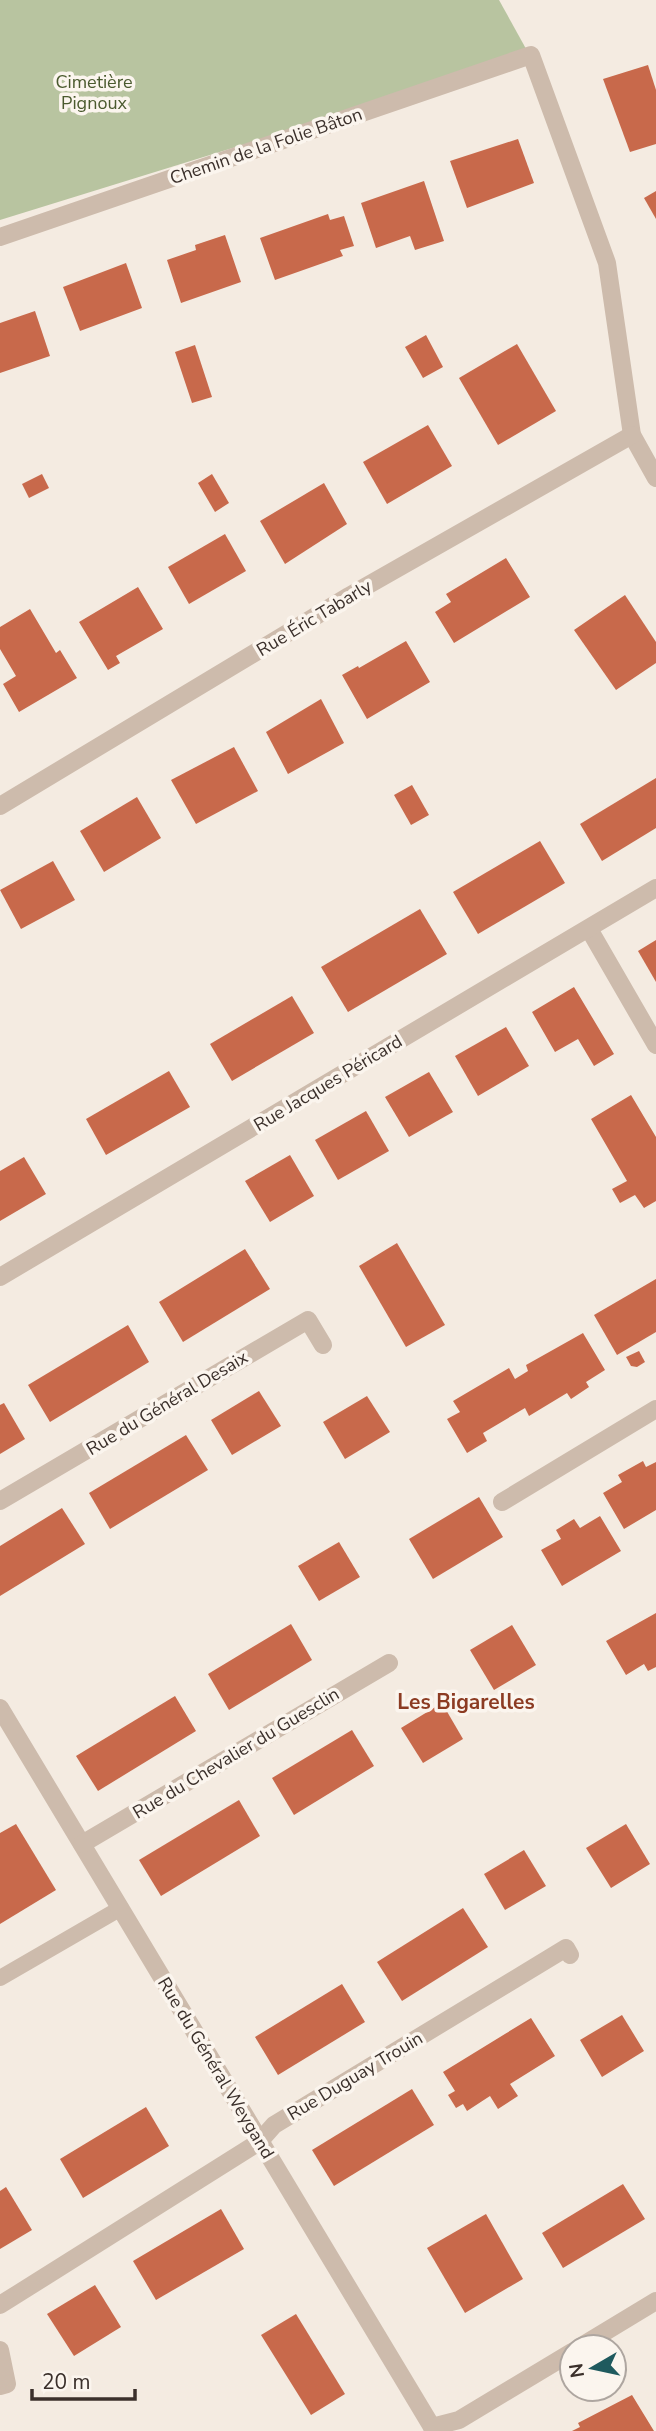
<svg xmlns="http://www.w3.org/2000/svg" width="656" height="2431" viewBox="0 0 656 2431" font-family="'Nunito Sans',sans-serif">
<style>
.green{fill:#b8c4a0}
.building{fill:#c8694b}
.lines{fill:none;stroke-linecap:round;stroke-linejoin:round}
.lane{stroke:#cdbbac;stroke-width:16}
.street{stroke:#cdbbac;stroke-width:18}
.labels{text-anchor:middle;stroke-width:7;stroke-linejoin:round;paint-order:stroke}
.park-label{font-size:18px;fill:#4a5a2e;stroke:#fbf5ee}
.street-label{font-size:18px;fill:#3b302b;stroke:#fbf5ee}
.quarter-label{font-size:21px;font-weight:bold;fill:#8c3b22;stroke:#fbf5ee}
</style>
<rect width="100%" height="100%" fill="#f4ebe1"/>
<!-- green -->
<path class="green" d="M0,0H499L530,56L0,220Z"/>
<!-- building -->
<g class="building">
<path d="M648,65L656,90V144L630,152L603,79Z"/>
<path d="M518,139L534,183L467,208L450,161Z"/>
<path d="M424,181L444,241L415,250L410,236L376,248L361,203Z"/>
<path d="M656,191V219L644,198Z"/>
<path d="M328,214L330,220L344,216L354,246L340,250L343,256L275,280L260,238Z"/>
<path d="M225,235L241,282L181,303L167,260L196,250L195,245Z"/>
<path d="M126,263L142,308L80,331L63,287Z"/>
<path d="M35,311L50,356L0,373V323Z"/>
<path d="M426,335L443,367L423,378L405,347Z"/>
<path d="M517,344L556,411L498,445L459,378Z"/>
<path d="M195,345L212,397L192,403L175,352Z"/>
<path d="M428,425L452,466L387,504L363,462Z"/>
<path d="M42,474L49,488L29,498L22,484Z"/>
<path d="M212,474L229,503L215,512L198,483Z"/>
<path d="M324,483L347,524L285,564L260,521Z"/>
<path d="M225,534L246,571L189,604L168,567Z"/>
<path d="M506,558L530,597L454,643L435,612L451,602L446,594Z"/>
<path d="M138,587L163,629L116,656L120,663L108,670L79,622Z"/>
<path d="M625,595L656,642V663L616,690L574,630Z"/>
<path d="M30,609L56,653L60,650L77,678L19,712L3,684L16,676L0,649V627Z"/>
<path d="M406,641L430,682L367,719L342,675L358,666L359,668Z"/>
<path d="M321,699L344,743L288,774L266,732Z"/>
<path d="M234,747L258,791L196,824L171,780Z"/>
<path d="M656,778V828L602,861L580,824Z"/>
<path d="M412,785L429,815L411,825L394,795Z"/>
<path d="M137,797L161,838L104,872L80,831Z"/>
<path d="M540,841L565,883L478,934L453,892Z"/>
<path d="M53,861L75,900L21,929L0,890Z"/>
<path d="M420,909L447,954L348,1012L321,967Z"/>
<path d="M656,940V982L638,951Z"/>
<path d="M574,987L614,1054L594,1066L578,1039L555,1052L532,1012Z"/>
<path d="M292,996L314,1033L232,1081L210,1044Z"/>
<path d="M506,1027L529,1066L478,1096L455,1056Z"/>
<path d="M169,1071L190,1107L106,1155L86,1119Z"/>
<path d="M429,1072L453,1112L409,1137L385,1097Z"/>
<path d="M631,1095L656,1137V1201L644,1208L635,1195L620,1203L612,1189L627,1181L591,1119Z"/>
<path d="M366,1111L389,1151L338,1180L315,1140Z"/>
<path d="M290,1155L314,1196L270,1222L245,1181Z"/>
<path d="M24,1157L46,1194L0,1221V1171Z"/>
<path d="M397,1243L445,1325L406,1347L359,1266Z"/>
<path d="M245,1249L270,1289L183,1342L159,1302Z"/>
<path d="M656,1279V1332L617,1355L594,1315Z"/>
<path d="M128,1325L149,1362L50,1422L28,1385Z"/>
<path d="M583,1333L605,1370L586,1382L589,1387L571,1399L567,1393L529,1416L525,1408L483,1433L487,1441L467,1453L447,1419L460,1412L453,1401L509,1368L515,1379L528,1371L526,1365Z"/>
<path d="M639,1351L645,1362L637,1367L631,1366L626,1357Z"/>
<path d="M259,1391L281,1426L232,1455L211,1420Z"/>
<path d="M367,1396L390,1432L345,1459L323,1422Z"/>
<path d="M4,1403L25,1439L0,1454V1405Z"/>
<path d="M186,1435L208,1470L110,1529L89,1493Z"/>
<path d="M643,1461L646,1467L656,1462V1510L624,1529L603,1493L622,1482L618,1475Z"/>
<path d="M479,1497L503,1537L433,1579L409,1539Z"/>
<path d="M62,1508L85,1544L0,1596V1546Z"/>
<path d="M600,1516L621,1551L562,1586L541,1550L561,1539L556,1530L574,1519L580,1528Z"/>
<path d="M339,1542L360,1577L319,1601L298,1566Z"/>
<path d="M656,1613V1667L648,1671L644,1664L626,1675L606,1641Z"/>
<path d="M291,1624L312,1660L229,1710L208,1674Z"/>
<path d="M512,1625L536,1665L494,1690L470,1650Z"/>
<path d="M175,1696L196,1731L98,1791L76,1756Z"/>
<path d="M442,1703L463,1739L423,1763L401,1728Z"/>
<path d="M352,1730L374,1766L294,1815L272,1778Z"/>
<path d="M239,1800L260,1836L161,1896L139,1860Z"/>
<path d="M16,1824L56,1890L0,1924V1833Z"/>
<path d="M626,1824L650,1864L611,1888L586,1848Z"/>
<path d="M524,1850L546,1886L505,1910L484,1874Z"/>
<path d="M463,1908L488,1947L402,2001L377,1962Z"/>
<path d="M342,1984L365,2022L278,2075L255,2037Z"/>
<path d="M622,2015L644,2051L602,2077L580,2040Z"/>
<path d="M531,2018L555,2056L510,2084L518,2096L498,2109L490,2096L467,2111L463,2104L456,2108L448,2095L455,2091L443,2072Z"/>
<path d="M412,2089L434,2125L334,2186L312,2150Z"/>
<path d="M146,2107L169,2146L83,2198L60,2159Z"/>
<path d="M623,2184L645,2219L563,2268L542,2233Z"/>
<path d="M6,2187L32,2230L0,2249V2191Z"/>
<path d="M221,2209L244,2249L156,2300L133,2261Z"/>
<path d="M486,2214L523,2279L465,2313L427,2248Z"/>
<path d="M95,2285L121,2327L74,2356L47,2314Z"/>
<path d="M296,2314L345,2394L311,2415L261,2335Z"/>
<path d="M632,2395L654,2431H572L580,2427L578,2423Z"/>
</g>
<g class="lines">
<!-- lane -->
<path class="lane" d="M0,1978L121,1908"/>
<!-- street -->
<g class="street">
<path d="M0,237L531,55L607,263L632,435L656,478"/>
<path d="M0,806L349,596L632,435"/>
<path d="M589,929L656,1045"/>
<path d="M0,1277L656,888"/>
<path d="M0,1501L308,1320L323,1345"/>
<path d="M502,1502L656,1409"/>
<path d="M0,1708L432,2427"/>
<path d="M82,1844L389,1663"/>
<path d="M0,2305L259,2142L274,2125L566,1948L570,1955"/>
<path d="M580,2347L656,2301"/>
<path d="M0,2350L7,2384L0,2386"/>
<path d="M432,2427L459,2420L572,2352"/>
</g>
</g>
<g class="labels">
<!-- park labels -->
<g class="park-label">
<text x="94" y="88">Cimetière<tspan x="94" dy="21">Pignoux</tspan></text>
</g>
<!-- street labels -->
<g class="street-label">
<text transform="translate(266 146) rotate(-19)" y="6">Chemin de la Folie Bâton</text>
<text transform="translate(314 618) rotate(-31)" y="6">Rue Éric Tabarly</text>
<text transform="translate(328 1083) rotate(-31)" y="6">Rue Jacques Péricard</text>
<text transform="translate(167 1403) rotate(-31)" y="6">Rue du Général Desaix</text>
<text transform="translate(236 1753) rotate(-31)" y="6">Rue du Chevalier du Guesclin</text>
<text transform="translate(216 2068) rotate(59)" y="6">Rue du Général Weygand</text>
<text transform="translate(355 2076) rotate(-31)" y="6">Rue Duguay Trouin</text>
</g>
<!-- quarter labels -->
<g class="quarter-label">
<text x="466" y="1709">Les Bigarelles</text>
</g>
</g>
<!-- north arrow -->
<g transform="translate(593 2368) rotate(261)"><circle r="33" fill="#fbf5ee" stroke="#aea6a0" stroke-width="2"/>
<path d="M0-5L12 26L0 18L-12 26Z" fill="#1f5a5e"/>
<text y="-10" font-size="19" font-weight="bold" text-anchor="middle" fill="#3b302b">N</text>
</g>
<!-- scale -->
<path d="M32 2389v10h103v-10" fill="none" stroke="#3b302b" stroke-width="3.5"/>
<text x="42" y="2389" font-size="21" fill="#3b302b" stroke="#fbf5ee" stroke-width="5" paint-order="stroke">20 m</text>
</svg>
